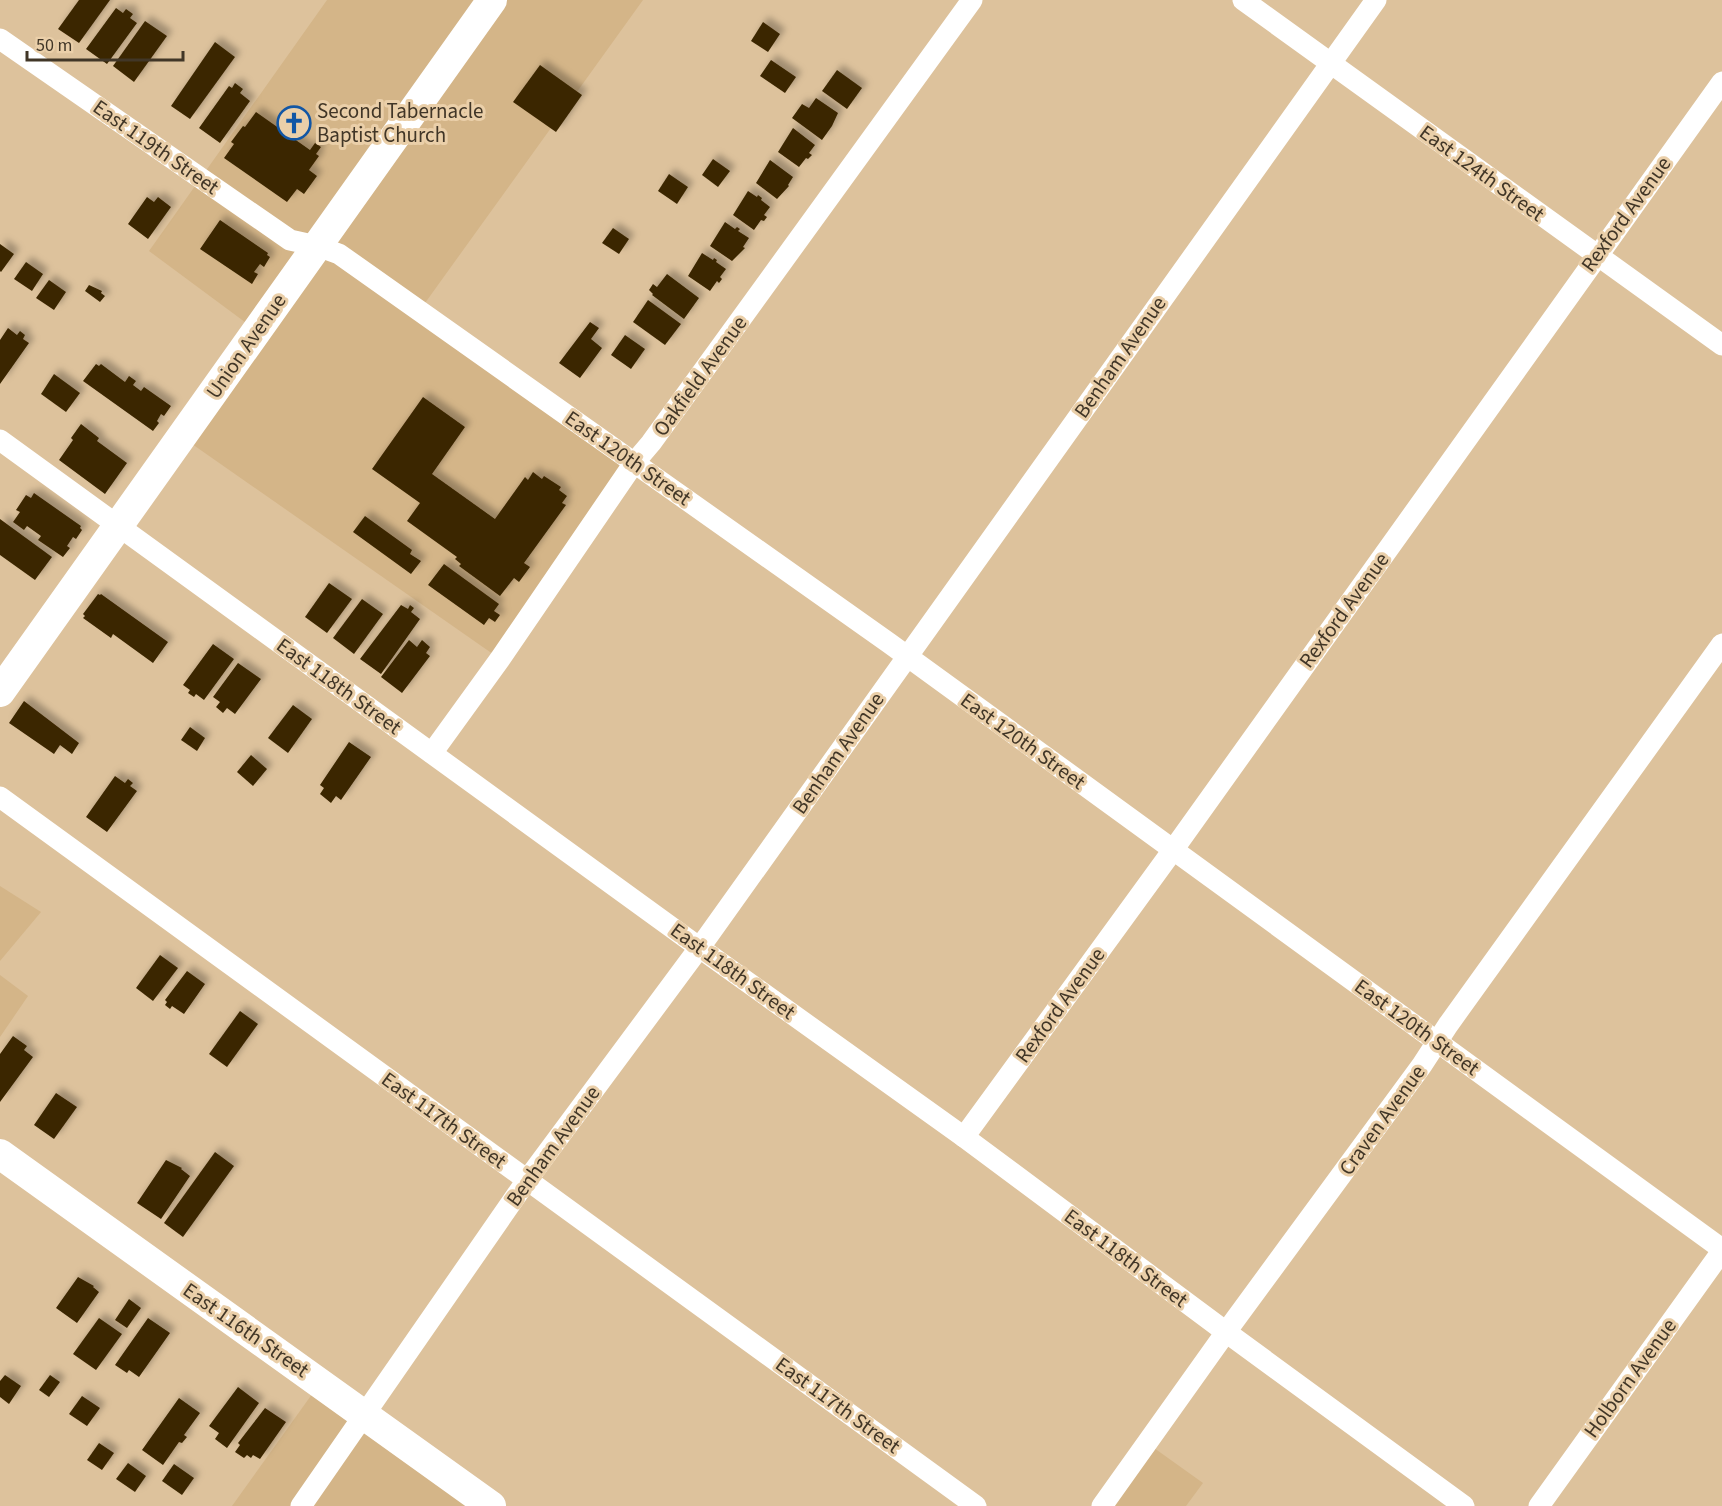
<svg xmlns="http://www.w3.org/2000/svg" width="1722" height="1506" viewBox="0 0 1722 1506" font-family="'Source Sans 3',sans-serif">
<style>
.built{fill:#d4b588}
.building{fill:#3b2601;filter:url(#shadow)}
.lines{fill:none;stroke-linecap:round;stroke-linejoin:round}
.street{stroke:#fff;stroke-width:21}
.secondary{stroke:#fff;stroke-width:30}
.labels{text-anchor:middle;stroke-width:6;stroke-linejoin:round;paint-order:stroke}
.poi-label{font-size:21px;fill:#413627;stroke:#eacfa9;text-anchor:start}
.street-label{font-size:21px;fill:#413627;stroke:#eacfa9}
</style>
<defs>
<filter id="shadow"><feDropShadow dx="5.5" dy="-5.5" stdDeviation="3" flood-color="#0004"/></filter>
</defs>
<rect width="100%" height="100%" fill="#ddc29c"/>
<!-- built -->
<g class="built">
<path d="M327,0H643L420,310L634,463L500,659L182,437L257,331L149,251Z"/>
<path d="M0,886L41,912L0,961Z"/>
<path d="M0,975L28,996L0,1037Z"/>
<path d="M320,1383L491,1506H232Z"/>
<path d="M1147,1443L1203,1483L1186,1506H1102Z"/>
</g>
<!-- building -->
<g class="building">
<path d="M79,0H110L79,43L58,29Z"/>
<path d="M116,8L123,13L126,9L133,14L130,18L137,23L107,64L86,49Z"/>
<path d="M145,21L167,36L134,82L113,66Z"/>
<path d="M763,22L780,34L768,52L751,41Z"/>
<path d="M215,42L235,57L190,119L171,106Z"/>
<path d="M771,60L796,77L785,93L760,76Z"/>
<path d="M540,65L582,95L556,132L513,102Z"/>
<path d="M837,70L862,88L847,109L822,91Z"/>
<path d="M235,83L243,89L240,93L250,101L220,143L199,128L229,86L232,88Z"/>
<path d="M816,98L838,113L832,126L822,140L792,118L802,104L809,108Z"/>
<path d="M256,112L310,150L315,143L321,147L316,154L319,156L309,170L317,176L304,194L297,189L287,202L224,158L234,144L231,142L243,126L245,127Z"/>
<path d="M793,128L815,145L809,153L812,155L808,159L806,158L799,167L778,152Z"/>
<path d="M713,159L730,171L718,187L702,175Z"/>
<path d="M770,160L793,177L788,185L789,186L777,199L756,183Z"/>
<path d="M669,174L688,187L677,204L658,191Z"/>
<path d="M748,191L757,197L758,195L762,198L761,200L770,207L764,215L767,217L764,221L761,220L754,230L733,215Z"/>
<path d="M147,197L154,202L158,197L171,207L148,239L128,224Z"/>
<path d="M220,220L268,253L267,255L270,257L264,267L260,264L254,272L258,274L252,284L200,249Z"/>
<path d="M725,222L735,229L737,227L740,229L738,231L749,238L743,247L745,248L732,261L710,246Z"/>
<path d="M613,228L629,239L619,254L602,243Z"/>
<path d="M0,244L14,254L1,272L0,271Z"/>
<path d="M702,253L713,260L714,258L717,260L716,262L726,269L720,277L722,279L719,283L717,281L710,291L688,276Z"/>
<path d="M26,262L43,274L32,291L14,279Z"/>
<path d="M667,274L699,298L684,319L652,295L653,294L649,290L653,284L657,287Z"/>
<path d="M49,280L66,292L54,310L36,298Z"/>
<path d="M89,285L102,291L101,293L105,296L100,302L85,291Z"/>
<path d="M648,300L681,324L665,345L633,322Z"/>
<path d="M590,322L599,328L591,339L602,348L580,378L559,363Z"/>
<path d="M8,328L17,335L20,331L25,335L23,339L29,343L0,384V340Z"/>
<path d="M625,335L645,349L631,369L611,355Z"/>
<path d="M96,364L99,366L101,364L125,382L129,376L136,381L133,385L141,391L144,387L171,406L164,416L161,414L157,421L159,423L153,431L83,381Z"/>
<path d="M54,374L80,393L66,412L41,394Z"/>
<path d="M423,397L465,427L432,474L495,519L525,477L528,480L533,472L542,479L544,476L561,487L559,490L567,496L562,503L566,505L524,563L530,567L519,582L514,578L500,596L459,566L461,564L455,559L457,557L407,521L420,503L372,469Z"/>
<path d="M81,424L99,438L97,441L127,463L105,494L59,460L73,440L71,438Z"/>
<path d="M34,493L81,526L80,528L82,530L76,539L73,537L67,546L70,548L63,557L38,540L41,536L27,526L24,530L13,522L20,512L16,510L26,495L31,498Z"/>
<path d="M365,516L412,550L410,554L421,561L411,574L353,532Z"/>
<path d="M0,519L52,557L35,580L0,555Z"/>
<path d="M444,564L499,604L494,611L500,615L495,622L489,618L484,625L428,585Z"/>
<path d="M329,583L352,599L327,633L305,617Z"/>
<path d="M98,594L100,595L101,594L168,642L153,663L113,634L111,638L83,618L85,616L83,614Z"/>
<path d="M362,599L383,614L354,654L333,638Z"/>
<path d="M401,605L408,609L410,605L414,608L411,612L420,619L381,674L360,659Z"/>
<path d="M409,640L417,647L422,640L430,647L426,653L430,656L402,693L381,677Z"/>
<path d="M213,644L234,659L204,700L196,694L194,697L188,693L190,690L183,685Z"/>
<path d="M238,663L261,679L235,714L227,708L223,713L216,707L220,702L213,697Z"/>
<path d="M24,701L79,743L72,754L60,745L54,754L9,723Z"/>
<path d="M293,705L312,719L288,753L268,738Z"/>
<path d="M190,727L205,738L197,751L181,740Z"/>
<path d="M349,742L371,757L341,800L336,796L331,803L320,794L324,788L320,785Z"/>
<path d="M251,755L267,769L253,786L237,772Z"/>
<path d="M115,776L125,783L128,779L133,783L130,786L137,791L107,832L86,817Z"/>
<path d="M160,955L178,968L153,1001L136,988Z"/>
<path d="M187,971L205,984L184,1014L172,1006L170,1009L165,1005L167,1002L165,1000Z"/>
<path d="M240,1011L258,1024L227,1067L209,1054Z"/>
<path d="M13,1036L27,1046L24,1050L33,1057L0,1102V1054Z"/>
<path d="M56,1093L77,1107L54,1139L34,1125Z"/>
<path d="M215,1152L234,1166L183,1237L164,1223Z"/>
<path d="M166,1160L182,1168L181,1169L190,1176L161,1219L137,1203Z"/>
<path d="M78,1277L94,1286L93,1287L99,1292L77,1323L56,1308Z"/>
<path d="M129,1299L141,1308L127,1328L115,1320Z"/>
<path d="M99,1318L122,1334L96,1370L73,1354Z"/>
<path d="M148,1318L170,1333L139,1377L129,1370L127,1373L115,1365Z"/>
<path d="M5,1375L21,1386L9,1404L0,1397V1381Z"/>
<path d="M50,1375L60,1382L49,1397L39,1390Z"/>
<path d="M238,1387L259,1403L227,1448L215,1439L219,1433L209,1426Z"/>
<path d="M82,1396L100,1408L87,1426L69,1414Z"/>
<path d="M179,1398L200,1413L184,1435L187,1437L182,1443L179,1442L163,1465L142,1450Z"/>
<path d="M265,1408L286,1422L260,1459L253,1455L251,1458L247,1455L244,1458L235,1452L240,1445L238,1443Z"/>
<path d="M99,1443L114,1453L102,1470L87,1460Z"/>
<path d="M128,1463L146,1476L135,1492L116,1479Z"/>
<path d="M174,1464L194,1478L182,1495L162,1481Z"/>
</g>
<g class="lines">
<!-- street -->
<g class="street">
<path d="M1243,0L1722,345"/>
<path d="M0,39L290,240L317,246L339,254L889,643L1722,1249"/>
<path d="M0,440L711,956L964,1137L1226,1332L1464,1506"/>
<path d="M432,753L500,659L634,463L651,443L972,0"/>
<path d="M0,797L976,1506"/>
<path d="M964,1137L1173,850L1722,82"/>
<path d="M301,1506L527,1180L708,936L1376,0"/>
<path d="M1102,1506L1226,1332L1422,1065L1448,1025L1722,644"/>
<path d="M1539,1506L1722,1251"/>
</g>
<!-- secondary -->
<g class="secondary">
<path d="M0,692L492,0"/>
<path d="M0,1154L491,1506"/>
</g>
</g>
<!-- icons -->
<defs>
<g id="church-ring" transform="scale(1.725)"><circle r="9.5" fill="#eacfa9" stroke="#1156a5" stroke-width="1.5"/><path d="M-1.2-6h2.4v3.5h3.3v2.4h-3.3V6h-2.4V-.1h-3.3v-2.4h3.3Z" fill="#1156a5"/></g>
</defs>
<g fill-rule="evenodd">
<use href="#church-ring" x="294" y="123"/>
</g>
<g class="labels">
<!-- poi labels -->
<g class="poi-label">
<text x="317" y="118">Second Tabernacle<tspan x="317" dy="24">Baptist Church</tspan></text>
</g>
<!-- street labels -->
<g class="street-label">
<text transform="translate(156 147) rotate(35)" y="7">East 119th Street</text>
<text transform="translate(1482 173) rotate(36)" y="7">East 124th Street</text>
<text transform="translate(1626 214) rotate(-54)" y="7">Rexford Avenue</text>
<text transform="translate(246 346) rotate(-55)" y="7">Union Avenue</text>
<text transform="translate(1120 357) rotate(-55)" y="7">Benham Avenue</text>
<text transform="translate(700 376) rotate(-54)" y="7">Oakfield Avenue</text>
<text transform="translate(628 458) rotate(35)" y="7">East 120th Street</text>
<text transform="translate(1344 610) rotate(-54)" y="7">Rexford Avenue</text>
<text transform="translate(339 686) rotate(36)" y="7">East 118th Street</text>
<text transform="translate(1023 741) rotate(36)" y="7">East 120th Street</text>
<text transform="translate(838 753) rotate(-55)" y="7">Benham Avenue</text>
<text transform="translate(733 971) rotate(36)" y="7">East 118th Street</text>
<text transform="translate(1060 1005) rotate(-54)" y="7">Rexford Avenue</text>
<text transform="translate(1417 1027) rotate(36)" y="7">East 120th Street</text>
<text transform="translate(444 1120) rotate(36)" y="7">East 117th Street</text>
<text transform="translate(1382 1120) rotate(-54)" y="7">Craven Avenue</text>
<text transform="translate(553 1146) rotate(-54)" y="7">Benham Avenue</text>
<text transform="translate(1126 1258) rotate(37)" y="7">East 118th Street</text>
<text transform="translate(246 1330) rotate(35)" y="7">East 116th Street</text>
<text transform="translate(1630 1378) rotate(-54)" y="7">Holborn Avenue</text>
<text transform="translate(838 1405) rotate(36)" y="7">East 117th Street</text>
</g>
</g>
<!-- scale -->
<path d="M27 51v9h156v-9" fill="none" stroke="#413627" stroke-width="3"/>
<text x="36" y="51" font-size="18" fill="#413627" stroke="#eacfa9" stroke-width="4.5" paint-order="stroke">50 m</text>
</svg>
